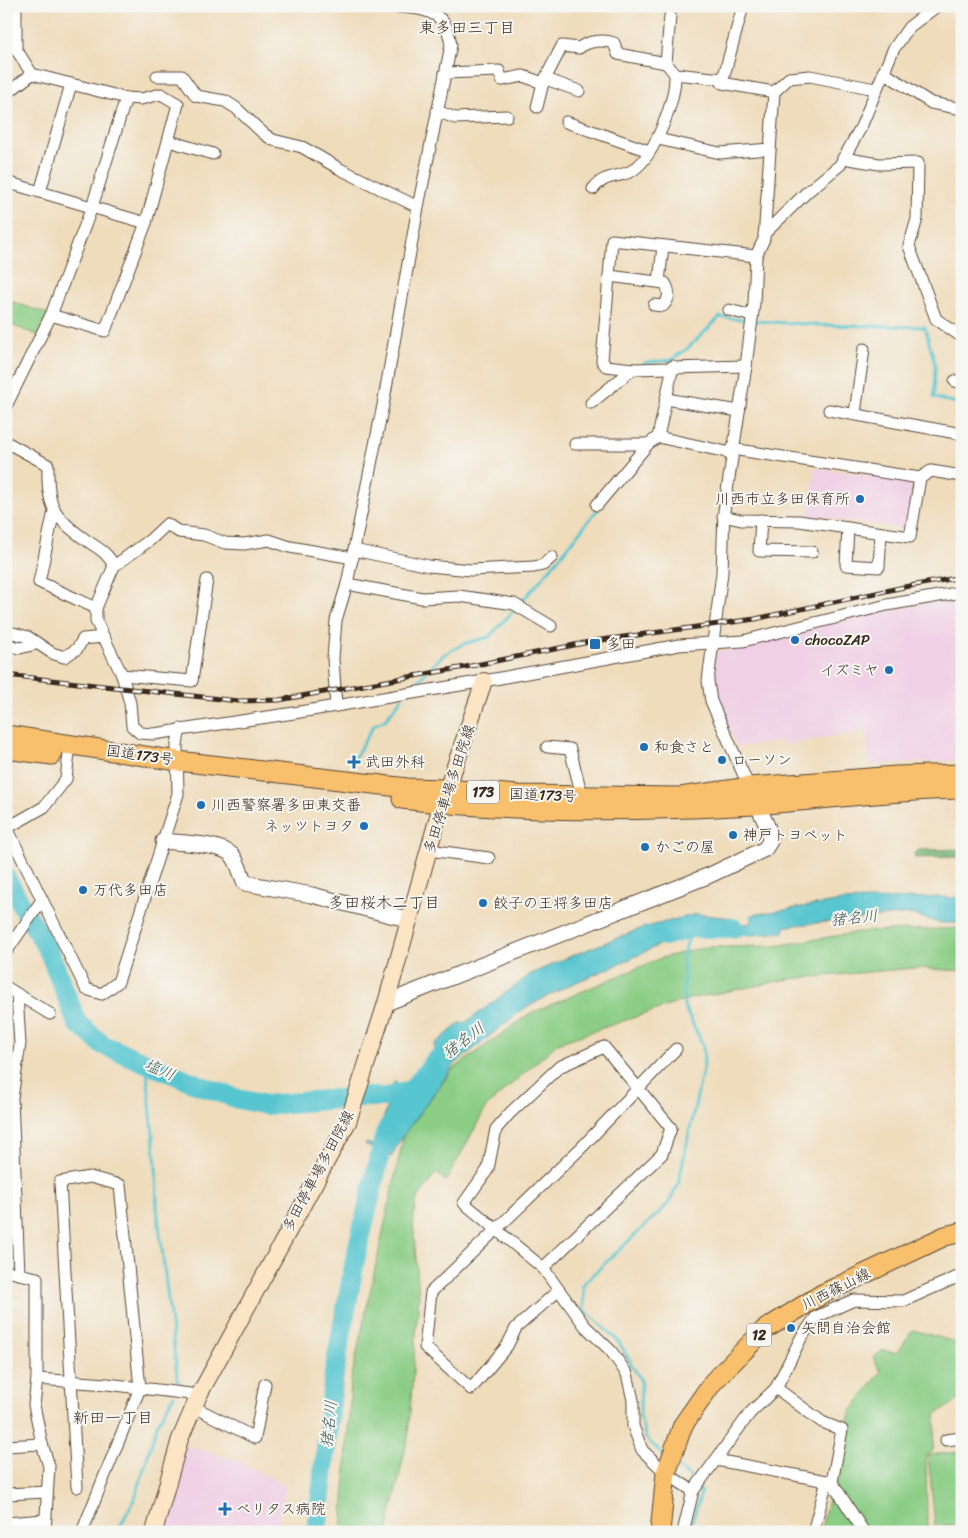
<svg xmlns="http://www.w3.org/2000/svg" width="968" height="1538" viewBox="0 0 968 1538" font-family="Sriracha,'Klee One',sans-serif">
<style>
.built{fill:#f0d0e5}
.green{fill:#8bcd85;stroke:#637c52}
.forest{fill:#70b072;stroke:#566d48}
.water{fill:#59c6d0;stroke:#4a7877}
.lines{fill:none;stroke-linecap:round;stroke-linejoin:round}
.stream{stroke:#59c6d0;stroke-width:3}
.river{stroke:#59c6d0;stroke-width:20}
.minor-casing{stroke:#564536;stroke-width:13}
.tertiary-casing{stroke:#564536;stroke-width:17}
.secondary-casing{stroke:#564536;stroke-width:18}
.primary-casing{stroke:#564536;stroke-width:21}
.trunk-casing{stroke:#564536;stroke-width:21}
.minor{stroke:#fff;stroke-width:11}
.tertiary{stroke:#fff;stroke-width:15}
.secondary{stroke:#fce5c4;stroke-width:16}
.primary{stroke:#f8bf6c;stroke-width:19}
.trunk{stroke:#f8bf6c;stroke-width:19}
.rail-casing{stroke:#3b2a1e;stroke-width:5}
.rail{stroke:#f6f6f2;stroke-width:3;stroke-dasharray:9;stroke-linecap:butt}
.poi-dot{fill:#1f6fb2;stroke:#f6f6f2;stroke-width:2}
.labels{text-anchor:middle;stroke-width:4;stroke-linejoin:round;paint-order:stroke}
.shield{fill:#f6f6f2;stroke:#73675e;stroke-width:1}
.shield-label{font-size:14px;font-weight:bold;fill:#3b2a1e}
.poi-label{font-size:15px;fill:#3b2a1e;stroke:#f6f6f2;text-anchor:start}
.street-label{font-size:15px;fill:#3b2a1e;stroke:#f6f6f2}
.neighbourhood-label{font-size:16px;fill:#3b2a1e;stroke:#f6f6f2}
.water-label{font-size:16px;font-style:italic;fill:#445953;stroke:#f6f6f2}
</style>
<rect width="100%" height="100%" fill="#f6f6f2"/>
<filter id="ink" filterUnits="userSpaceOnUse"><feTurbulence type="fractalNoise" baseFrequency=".02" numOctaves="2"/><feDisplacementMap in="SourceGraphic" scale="10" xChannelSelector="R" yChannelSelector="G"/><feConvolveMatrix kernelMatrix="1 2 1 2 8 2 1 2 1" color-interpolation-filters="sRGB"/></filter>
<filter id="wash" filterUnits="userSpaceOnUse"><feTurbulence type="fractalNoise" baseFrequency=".0096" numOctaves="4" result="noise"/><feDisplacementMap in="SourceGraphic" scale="20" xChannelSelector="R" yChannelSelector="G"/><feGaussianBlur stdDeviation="1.12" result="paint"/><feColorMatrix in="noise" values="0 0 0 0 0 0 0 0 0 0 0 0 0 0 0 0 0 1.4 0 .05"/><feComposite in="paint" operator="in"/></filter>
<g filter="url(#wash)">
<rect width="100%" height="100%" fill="#efdcbb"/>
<!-- built -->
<g class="built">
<path d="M815,467L913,483L906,529L808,515Z"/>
<path d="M962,597V760L869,765L867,737L869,730L783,745L782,741L737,747L715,694L712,671L717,652L742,648L766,639L881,611Z"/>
<path d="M185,1445L239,1461L286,1487L276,1532H164Z"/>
</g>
<!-- green -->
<g class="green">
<path d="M10,301L51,315L40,336L6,323V309Z"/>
<path d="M962,928V971L915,968L790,979L689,999L558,1043L487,1106L446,1181L436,1173L416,1201L413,1221L419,1296L408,1437L387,1532H342L351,1380L404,1134L452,1070L529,1014L661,958L705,947L774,946L859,932Z"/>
<path d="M913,1330L952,1341L962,1349V1398L936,1414L933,1451L926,1455L927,1526L938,1532H820L850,1412L881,1372L873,1358L883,1350L896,1353Z"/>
<path d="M962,1452V1524L935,1526L928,1455Z"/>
</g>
<!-- forest -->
<path class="forest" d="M962,849V857L915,858L914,853L919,850Z"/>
<!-- water -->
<path class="water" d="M939,897L962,898V923H940L911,914L796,925L785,927L784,932L730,937L701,924L666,938L659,945L624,962L574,983L523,1009L455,1064L402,1137L391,1157L365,1145L366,1143L373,1145L377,1129L380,1130L394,1082C407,1085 415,1080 425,1072L429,1074L433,1068L431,1063L435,1056L432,1052L435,1050L434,1045L460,1023H465L531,974L571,956L642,928L697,914L731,918L732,925L752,923L751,915L842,901Z"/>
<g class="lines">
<!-- stream -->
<g class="stream">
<path d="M755,321L819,325L925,327L935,364L934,398L962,404"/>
<path d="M644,363L671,360L688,348L720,317L746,320"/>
<path d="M519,604C548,574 572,541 598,509"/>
<path d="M410,689L443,655L463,644L489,637L515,609"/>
<path d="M354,759L374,725L385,720L402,698"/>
<path d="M146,1063L156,1165L157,1208L178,1383L176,1389"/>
<path d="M665,1457L646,1438L640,1417L641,1381L619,1342L584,1309L583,1284L668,1204L678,1185L704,1064L703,1045L684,1006L683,955L692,928"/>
<path d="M676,1465L695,1482"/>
<path d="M689,1531L701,1493L698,1488"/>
<path d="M117,1532L136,1496L157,1425L174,1395"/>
</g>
<!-- river -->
<g class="river">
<path d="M6,878L50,954L77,1023L103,1045L204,1087L238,1099L266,1105L360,1097H388L410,1090"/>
<path d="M664,936L692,928H734"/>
<path d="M409,1093L436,1060L453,1048"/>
<path d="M317,1532L334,1373L355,1260L385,1134L389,1126"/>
</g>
</g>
</g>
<g filter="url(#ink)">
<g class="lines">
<!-- minor casing -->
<g class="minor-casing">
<g id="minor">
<path d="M743,6L722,83L774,92L789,78L810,76L875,89"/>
<path d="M666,63L670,16"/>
<path d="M883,72L931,103L962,109"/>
<path d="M445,73L499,71L502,80L523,76L543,83"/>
<path d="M157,76H182L196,96L225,101L236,108L264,134L273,140L302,147L340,169L418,207"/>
<path d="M546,79L579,91"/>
<path d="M6,94L32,74"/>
<path d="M537,107L543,83L562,46L579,48C588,41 603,39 614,43L618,54L666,63L675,74"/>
<path d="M437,111L455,118L507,116"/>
<path d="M566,122L649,151"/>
<path d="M658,139L720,153L770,149"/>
<path d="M169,141L213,154"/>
<path d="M843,158L879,164L918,163L917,219L909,246L936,319L962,337"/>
<path d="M6,182L146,223"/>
<path d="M593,189C605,173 619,179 633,170C655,156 676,99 675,74L723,79"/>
<path d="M40,192L71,84"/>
<path d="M764,234L807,192L840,165L861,127L893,50L909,27L937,6"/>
<path d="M609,276L665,283C670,291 670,299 663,306L654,305"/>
<path d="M659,282L663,246"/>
<path d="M729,310L752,316"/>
<path d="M51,315L105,331L146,223L178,104L161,94L141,99L126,98"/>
<path d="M746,366L633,369L606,366L602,361L612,240L756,256"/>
<path d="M955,381L962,383"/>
<path d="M666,399L739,411"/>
<path d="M591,403L633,369"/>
<path d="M6,406L51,315L92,207L126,98L32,74L16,49V6"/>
<path d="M829,410L962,434"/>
<path d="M855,413L864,349"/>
<path d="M658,437L673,366"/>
<path d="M6,442L48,465C47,506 53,517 86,540C99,549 107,552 114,566L96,608V621L122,675L130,703L132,726L140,733L154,734L294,713L484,681L679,645L743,641L887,605L962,592"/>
<path d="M575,444H648"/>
<path d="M732,449L920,478L931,471L962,476"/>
<path d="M597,505L648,444L658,437L731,453"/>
<path d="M54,511L39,582L96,608"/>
<path d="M723,516L741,520L799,521L910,537L920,478"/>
<path d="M761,520L759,551L812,552"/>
<path d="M848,528L846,565L879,567L881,533"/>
<path d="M354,550L429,566L471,570L534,567L543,565L552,557"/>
<path d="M114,566L150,540L167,524L179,532L204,535L225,543L244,544L269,540L290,547L353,558"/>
<path d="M347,584L422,598L459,596L514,604L551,626"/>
<path d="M6,631L28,637L52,653L64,657L77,649L83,639L103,637"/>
<path d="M6,645L20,648L36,644"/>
<path d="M122,675L192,681L207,580"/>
<path d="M336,706L333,658L336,620L347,584L383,405L418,207L451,45C450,40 449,32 446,26C434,4 399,8 378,6"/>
<path d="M70,745L66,779L44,807L7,828L86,989L102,994L118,982L178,794L177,744L180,729"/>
<path d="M547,747L570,749L582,796"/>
<path d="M749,787L711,701L708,681L722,573L724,511L746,366L754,303L756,256L764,239L774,92"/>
<path d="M429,850L489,858"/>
<path d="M6,952L42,900"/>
<path d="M6,987L17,994L20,1044L12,1098L19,1274L37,1278V1379L34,1405L42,1444L49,1466L45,1532"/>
<path d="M17,994L50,1014"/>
<path d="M543,1268L662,1154L671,1128L604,1047L559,1067L510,1113L496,1129L488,1169L464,1203L543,1268L585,1326L611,1351L627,1374L633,1400V1426L642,1450L666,1473L693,1491"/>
<path d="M6,1271L19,1274"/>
<path d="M559,1290L516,1328L507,1346L471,1389L425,1347L431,1292L581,1148L676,1049"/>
<path d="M37,1379L107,1384L199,1395"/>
<path d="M776,1388L822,1422L842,1430L832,1482L864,1532"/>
<path d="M194,1407L255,1438L265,1384"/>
<path d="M962,1438L946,1440L962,1438"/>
<path d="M6,1446L42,1444"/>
<path d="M716,1460L832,1482"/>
<path d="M77,1487L60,1182L90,1177L120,1185L140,1388L82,1532"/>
<path d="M6,1494L47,1492"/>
<path d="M6,1523L45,1520"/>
<path d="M683,1532L693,1491L750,1413L776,1388L801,1338L816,1317L854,1300L903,1301L962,1275"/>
<path d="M813,1532L827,1481"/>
</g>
</g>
<!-- tertiary casing -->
<g class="tertiary-casing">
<g id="tertiary">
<path d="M163,841C179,843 221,843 232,855C238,861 241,875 245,883L312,895L410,920"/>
<path d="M386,1003L710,875L765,849L770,841L768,828L753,795"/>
</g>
</g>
<!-- secondary casing -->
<g class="secondary-casing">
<path id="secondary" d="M154,1532L180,1439L199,1395L348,1122L386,1003L439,813L484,681"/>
</g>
<!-- primary casing -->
<g class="primary-casing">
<path id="primary" d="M660,1532L666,1473L683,1425L713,1382L764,1330L822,1294L945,1236L962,1232"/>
</g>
<!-- trunk casing -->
<g class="trunk-casing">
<g id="trunk">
<path d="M6,735L178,761L407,788L447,789L518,795L680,797L749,787L896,776L962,774"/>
<path d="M6,749L52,755"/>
<path d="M402,799C519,813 636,812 754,805C823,800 892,790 962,789"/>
</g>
</g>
<!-- minor -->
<use href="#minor" class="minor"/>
<!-- tertiary -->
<use href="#tertiary" class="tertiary"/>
<!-- secondary -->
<use href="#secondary" class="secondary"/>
<!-- primary -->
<use href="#primary" class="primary"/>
<!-- trunk -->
<use href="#trunk" class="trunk"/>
<!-- rail casing -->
<g class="rail-casing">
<path id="rail" d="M6,675L238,701L279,700L471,666L594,641L755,619L904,587L962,577"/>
</g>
<!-- rail -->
<use href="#rail" class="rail"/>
</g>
</g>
<!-- markers -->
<g class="poi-dot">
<circle cx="860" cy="499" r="5"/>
<circle cx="795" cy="640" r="5"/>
<rect x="589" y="638" width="12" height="12" rx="2.5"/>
<circle cx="889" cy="670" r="5"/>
<circle cx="644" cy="747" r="5"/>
<circle cx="722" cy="760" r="5"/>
<path d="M351.5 754.5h5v5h5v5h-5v5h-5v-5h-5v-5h5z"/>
<circle cx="201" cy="805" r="5"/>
<circle cx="364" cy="826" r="5"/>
<circle cx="733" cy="835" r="5"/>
<circle cx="645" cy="847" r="5"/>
<circle cx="83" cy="890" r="5"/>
<circle cx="483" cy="903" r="5"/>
<circle cx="791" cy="1328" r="5"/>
<path d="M222.5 1501.5h5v5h5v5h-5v5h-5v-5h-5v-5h5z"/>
</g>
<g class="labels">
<!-- shield labels -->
<g class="shield">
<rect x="467" y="780.5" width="32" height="23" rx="4"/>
<rect x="746.5" y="1323.5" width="25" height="23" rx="4"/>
</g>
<g class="shield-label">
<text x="483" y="797">173</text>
<text x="759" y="1340">12</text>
</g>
<!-- poi labels -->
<g class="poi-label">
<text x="850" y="504" text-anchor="end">川西市立多田保育所</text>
<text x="805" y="645">chocoZAP</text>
<text x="606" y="649">多田</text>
<text x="879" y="675" text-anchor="end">イズミヤ</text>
<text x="654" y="752">和食さと</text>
<text x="732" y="765">ローソン</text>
<text x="365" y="767">武田外科</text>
<text x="211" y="810">川西警察署多田東交番</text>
<text x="354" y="831" text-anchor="end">ネッツトヨタ</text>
<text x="743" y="840">神戸トヨペット</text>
<text x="655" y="852">かごの屋</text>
<text x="93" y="895">万代多田店</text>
<text x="493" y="908">餃子の王将多田店</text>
<text x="801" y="1333">矢問自治会館</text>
<text x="236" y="1514">ベリタス病院</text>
</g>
<!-- street labels -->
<g class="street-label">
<text transform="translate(140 755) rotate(8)" y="5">国道173号</text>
<text transform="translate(449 789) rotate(-72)" y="5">多田停車場多田院線</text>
<text transform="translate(543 795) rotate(2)" y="5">国道173号</text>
<text transform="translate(318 1171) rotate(-62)" y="5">多田停車場多田院線</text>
<text transform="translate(836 1289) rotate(-27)" y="5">川西篠山線</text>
</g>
<!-- neighbourhood labels -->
<g class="neighbourhood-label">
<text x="467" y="33">東多田三丁目</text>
<text x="384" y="908">多田桜木二丁目</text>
<text x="113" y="1423">新田一丁目</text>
</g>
<!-- water labels -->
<g class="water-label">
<text transform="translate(854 917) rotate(-6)" y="6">猪名川</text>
<text transform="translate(463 1040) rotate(-37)" y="6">猪名川</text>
<text transform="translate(160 1069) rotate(23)" y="6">塩川</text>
<text transform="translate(328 1424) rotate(-84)" y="6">猪名川</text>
</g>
</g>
<!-- margin -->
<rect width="968" height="1538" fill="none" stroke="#f6f6f2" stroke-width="25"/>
</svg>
